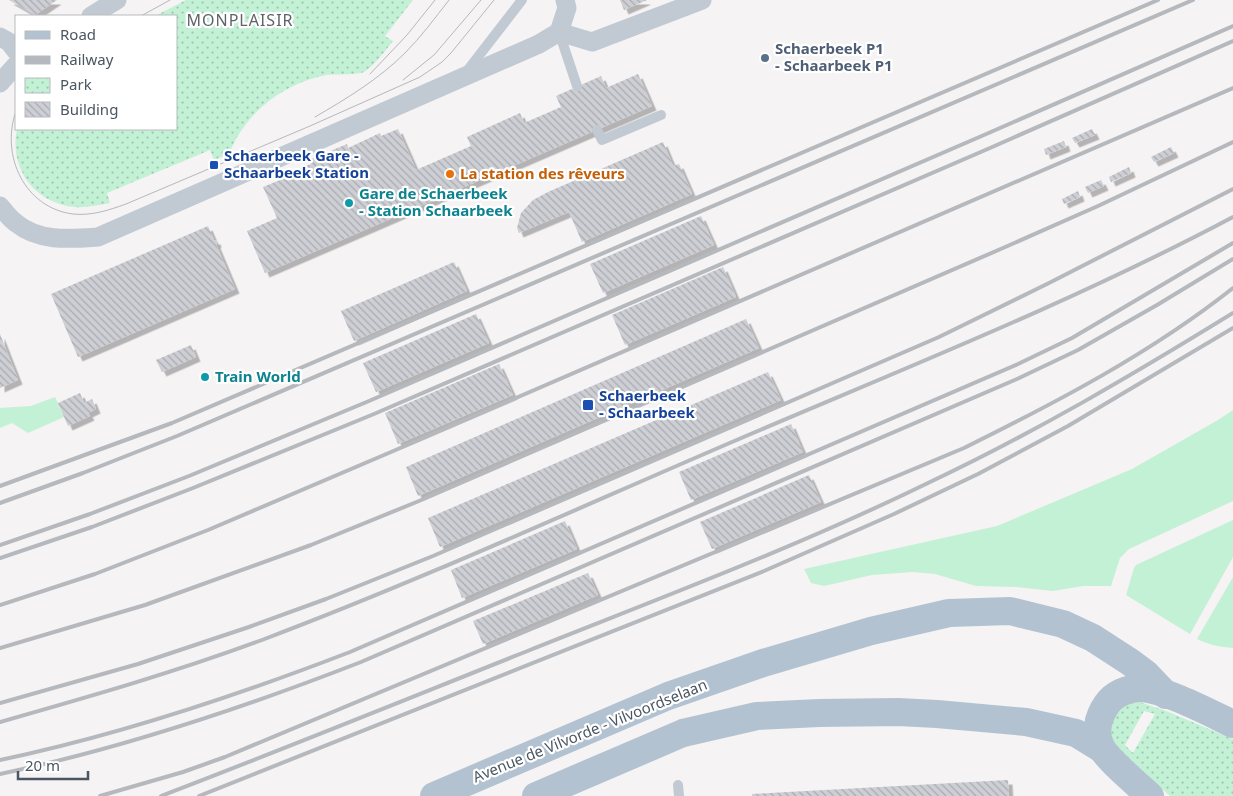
<svg xmlns="http://www.w3.org/2000/svg" width="1233" height="796" viewBox="0 0 1233 796" font-family="'Noto Sans',sans-serif">
<style>
.grass{fill:#c3f1d5}
.park{fill:url(#park-dots);fill-rule:evenodd}
.building{fill:url(#building-back-hatch);filter:url(#shadow)}
.lines{fill:none;stroke-linecap:round;stroke-linejoin:round}
.service{stroke:#c1cad2;stroke-width:10}
.minor{stroke:#c1cad2;stroke-width:19}
.primary{stroke:#b3c2d1;stroke-width:28}
.tram{stroke:#b5b8bd;stroke-width:1}
.rail{stroke:#b5b8bd;stroke-width:4}
.service-dot{fill:#5c6f8a;stroke:#fff;stroke-width:2}
.transit-dot{fill:#1a4fb4;stroke:#fff;stroke-width:2}
.food-dot{fill:#e8710a;stroke:#fff;stroke-width:2}
.culture-dot{fill:#0f9aa8;stroke:#fff;stroke-width:2}
.labels{text-anchor:middle;stroke-width:4.5;stroke-linejoin:round;paint-order:stroke}
.service-label{font-size:15px;font-weight:bold;fill:#4e5e75;stroke:#fff;text-anchor:start}
.transit-label{font-size:15px;font-weight:bold;fill:#164399;stroke:#fff;text-anchor:start}
.food-label{font-size:15px;font-weight:bold;fill:#c56008;stroke:#fff;text-anchor:start}
.culture-label{font-size:15px;font-weight:bold;fill:#0d838f;stroke:#fff;text-anchor:start}
.street-label{font-size:15px;fill:#4a5661;stroke:#fff}
.neighbourhood-label{font-size:16px;letter-spacing:1px;fill:#5f6368;stroke:#fff}
</style>
<defs>
<pattern id="park-dots" width="8" height="8" patternUnits="userSpaceOnUse" patternTransform="scale(1.25)"><rect width="8" height="8" fill="#c3f1d5"/><path d="M2 2h.1M6 6h.1" fill="none" stroke="#a0c6b0" stroke-width="1.8" stroke-linecap="round"/></pattern>
<pattern id="building-back-hatch" width="6" height="6" patternUnits="userSpaceOnUse" patternTransform="scale(1.25)"><rect width="6" height="6" fill="#cdcfd5"/><path d="M-1 5l2 2M0 0l6 6M5-1l2 2" fill="none" stroke="#a8abb0"/></pattern>
<filter id="shadow"><feDropShadow dx="4.5" dy="4.5" stdDeviation="0" flood-color="#0004"/></filter>
</defs>
<rect width="100%" height="100%" fill="#f5f3f3"/>
<!-- grass -->
<g class="grass">
<path d="M55,397L64,417L28,433L12,423L0,428V408L31,406Z"/>
<path d="M1233,410V501L1129,549L1120,558L1111,586H1083L1053,591L1015,587L976,586L935,574L913,572L872,575L824,586L811,583L804,569L997,526L1132,469L1218,420Z"/>
<path d="M1233,520V557L1190,634L1126,595L1134,568L1136,565Z"/>
<path d="M1233,577V648C1220,647 1209,645 1197,639Z"/>
</g>
<!-- park -->
<g class="park">
<path d="M186,0H413L385,36L393,41C386,50 373,67 364,72C357,75 335,74 326,75C282,84 245,113 229,154L214,160L210,150L107,193L110,203C98,205 86,208 75,207C34,203 9,168 17,129H176V16H155Z"/>
<path d="M1133,702H1140L1166,711L1233,739V796H1170L1114,745L1109,729L1118,707ZM1144,711L1155,714L1133,753L1125,745Z"/>
</g>
<!-- building -->
<g class="building">
<path d="M9,0H57L35,15Z"/>
<path d="M620,0H647L624,10Z"/>
<path d="M638,74L652,106L265,273L247,231L277,218L263,187L280,180L279,177L311,164L309,160L347,144L348,148L380,133L381,136L398,129L416,170L471,146L467,137L520,113L524,123L561,107L556,96L601,76L606,88Z"/>
<path d="M1092,129L1095,135L1075,143L1072,138Z"/>
<path d="M1064,141L1066,147L1046,155L1044,149Z"/>
<path d="M663,142L673,166L679,164L692,194L582,242L569,212L519,233L517,228L521,213L533,200L548,192Z"/>
<path d="M1171,147L1174,153L1154,162L1151,157Z"/>
<path d="M1129,167L1131,173L1111,182L1109,177Z"/>
<path d="M1101,180L1104,186L1088,193L1085,187Z"/>
<path d="M1078,191L1080,197L1064,204L1062,199Z"/>
<path d="M701,216L714,245L603,293L590,264Z"/>
<path d="M208,226L214,240H216L217,243L216,244L235,289L78,357L51,294Z"/>
<path d="M454,262L467,291L354,341L341,311Z"/>
<path d="M723,267L736,297L625,345L612,315Z"/>
<path d="M476,314L489,343L376,392L363,363Z"/>
<path d="M746,319L759,348L418,496L406,467Z"/>
<path d="M0,334L18,380L0,388Z"/>
<path d="M191,345L196,357L162,372L156,360Z"/>
<path d="M499,364L513,395L398,444L385,413Z"/>
<path d="M768,372L781,400L440,547L428,518Z"/>
<path d="M80,393L84,403L92,399L96,409L88,413L90,416L68,426L58,403Z"/>
<path d="M791,424L803,452L691,500L679,472Z"/>
<path d="M809,475L821,502L712,549L700,522Z"/>
<path d="M565,521L577,549L462,598L451,570Z"/>
<path d="M588,573L598,595L483,644L473,621Z"/>
<path d="M1008,780L1009,796H752V794Z"/>
</g>
<g class="lines">
<!-- service -->
<g class="service">
<path d="M559,32L577,86"/>
<path d="M467,71L522,0"/>
<path d="M597,130L602,140L661,115"/>
<path d="M678,785L679,796"/>
</g>
<!-- minor -->
<g class="minor">
<path d="M91,16L117,0"/>
<path d="M559,32L592,42L702,0"/>
<path d="M0,37L9,42L16,51"/>
<path d="M0,83L16,65"/>
<path d="M0,206C5,212 10,219 16,223C39,242 70,239 98,237L539,44L559,32L567,8L565,0"/>
</g>
<!-- primary -->
<g class="primary">
<path d="M434,796L668,696L763,663L871,631L949,613L1010,611L1063,624L1093,638L1130,662L1146,674L1166,695"/>
<path d="M536,796L683,733L757,716L819,713L898,712L937,714L1026,722L1076,733L1102,749"/>
<path d="M1150,796C1139,786 1107,759 1101,747C1094,733 1098,717 1107,704C1114,694 1128,688 1140,688C1165,689 1210,713 1233,724"/>
</g>
<!-- tram -->
<g class="tram">
<path d="M141,16L170,0"/>
<path d="M370,74L407,35L435,0"/>
<path d="M403,80L434,55L481,0"/>
<path d="M16,111C0,156 25,208 73,214C92,216 109,210 126,204L310,126L420,77L442,62L451,53L494,0"/>
<path d="M315,117C346,99 379,79 405,53C421,37 435,18 449,0"/>
</g>
<!-- rail -->
<g class="rail">
<path d="M0,486L172,423L1158,0"/>
<path d="M0,503L83,473L177,436L1193,0"/>
<path d="M0,545L90,514L189,476L369,401L984,135L1233,26"/>
<path d="M0,558L92,527L193,488L374,414L990,148L1233,41"/>
<path d="M0,605L95,574L208,530L391,452L1233,88"/>
<path d="M0,648L145,605L311,545L419,501L1003,248L1098,206L1233,142"/>
<path d="M0,703L138,664L249,627L326,599L433,556L939,337L1049,283L1233,189"/>
<path d="M0,722C88,697 176,672 262,640C421,580 576,509 732,442C900,370 1071,303 1233,217"/>
<path d="M0,760C120,735 236,696 350,652L1018,364L1072,338L1233,243"/>
<path d="M0,774C124,748 243,708 361,662L1017,379L1078,350L1157,305L1233,259"/>
<path d="M100,796L183,772L225,757L964,448C1057,402 1151,353 1233,288"/>
<path d="M161,796C284,749 407,699 530,650C663,597 799,546 928,483C1034,433 1134,374 1233,313"/>
<path d="M199,796L764,571L894,514L978,474L1068,426L1233,328"/>
</g>
</g>
<!-- markers -->
<circle class="service-dot" cx="765" cy="58" r="5"/>
<g class="transit-dot">
<rect x="209" y="160" width="10" height="10" rx="2.5"/>
<rect x="582" y="399" width="12" height="12" rx="2.5"/>
</g>
<circle class="food-dot" cx="450" cy="174" r="5"/>
<g class="culture-dot">
<circle cx="349" cy="203" r="5"/>
<circle cx="205" cy="377" r="5"/>
</g>
<g class="labels">
<!-- service labels -->
<g class="service-label">
<text x="775" y="54">Schaerbeek P1<tspan x="775" dy="17">- Schaarbeek P1</tspan></text>
</g>
<!-- transit labels -->
<g class="transit-label">
<text x="224" y="161">Schaerbeek Gare -<tspan x="224" dy="17">Schaarbeek Station</tspan></text>
<text x="599" y="401">Schaerbeek<tspan x="599" dy="17">- Schaarbeek</tspan></text>
</g>
<!-- food labels -->
<g class="food-label">
<text x="460" y="179">La station des rêveurs</text>
</g>
<!-- culture labels -->
<g class="culture-label">
<text x="359" y="199">Gare de Schaerbeek<tspan x="359" dy="17">- Station Schaarbeek</tspan></text>
<text x="215" y="382">Train World</text>
</g>
<!-- street labels -->
<g class="street-label">
<text transform="translate(590 731) rotate(-22)" y="5">Avenue de Vilvorde - Vilvoordselaan</text>
</g>
<!-- neighbourhood labels -->
<g class="neighbourhood-label">
<text x="240" y="26">MONPLAISIR</text>
</g>
</g>
<!-- legend -->
<rect x="15" y="15" width="162" height="115" fill="#ffffff" stroke="#b7bbc0"/>
<rect x="25" y="31" width="25" height="8" fill="#b3c2d1" stroke="#b7bbc0"/>
<text x="60" y="40" font-size="15" fill="#4a5661">Road</text>
<rect x="25" y="56" width="25" height="8" fill="#b5b8bd" stroke="#b7bbc0"/>
<text x="60" y="65" font-size="15" fill="#4a5661">Railway</text>
<rect x="25" y="78" width="25" height="15" fill="url(#park-dots)" stroke="#b7bbc0"/>
<text x="60" y="90" font-size="15" fill="#4a5661">Park</text>
<rect x="25" y="102" width="25" height="15" fill="url(#building-back-hatch)" stroke="#b7bbc0"/>
<text x="60" y="115" font-size="15" fill="#4a5661">Building</text>
<!-- scale -->
<path d="M18 771v8h70v-8" fill="none" stroke="#4a5661" stroke-width="2.5"/>
<text x="25" y="771" font-size="15" fill="#4a5661" stroke="#ffffff" stroke-width="4" paint-order="stroke">20 m</text>
</svg>
